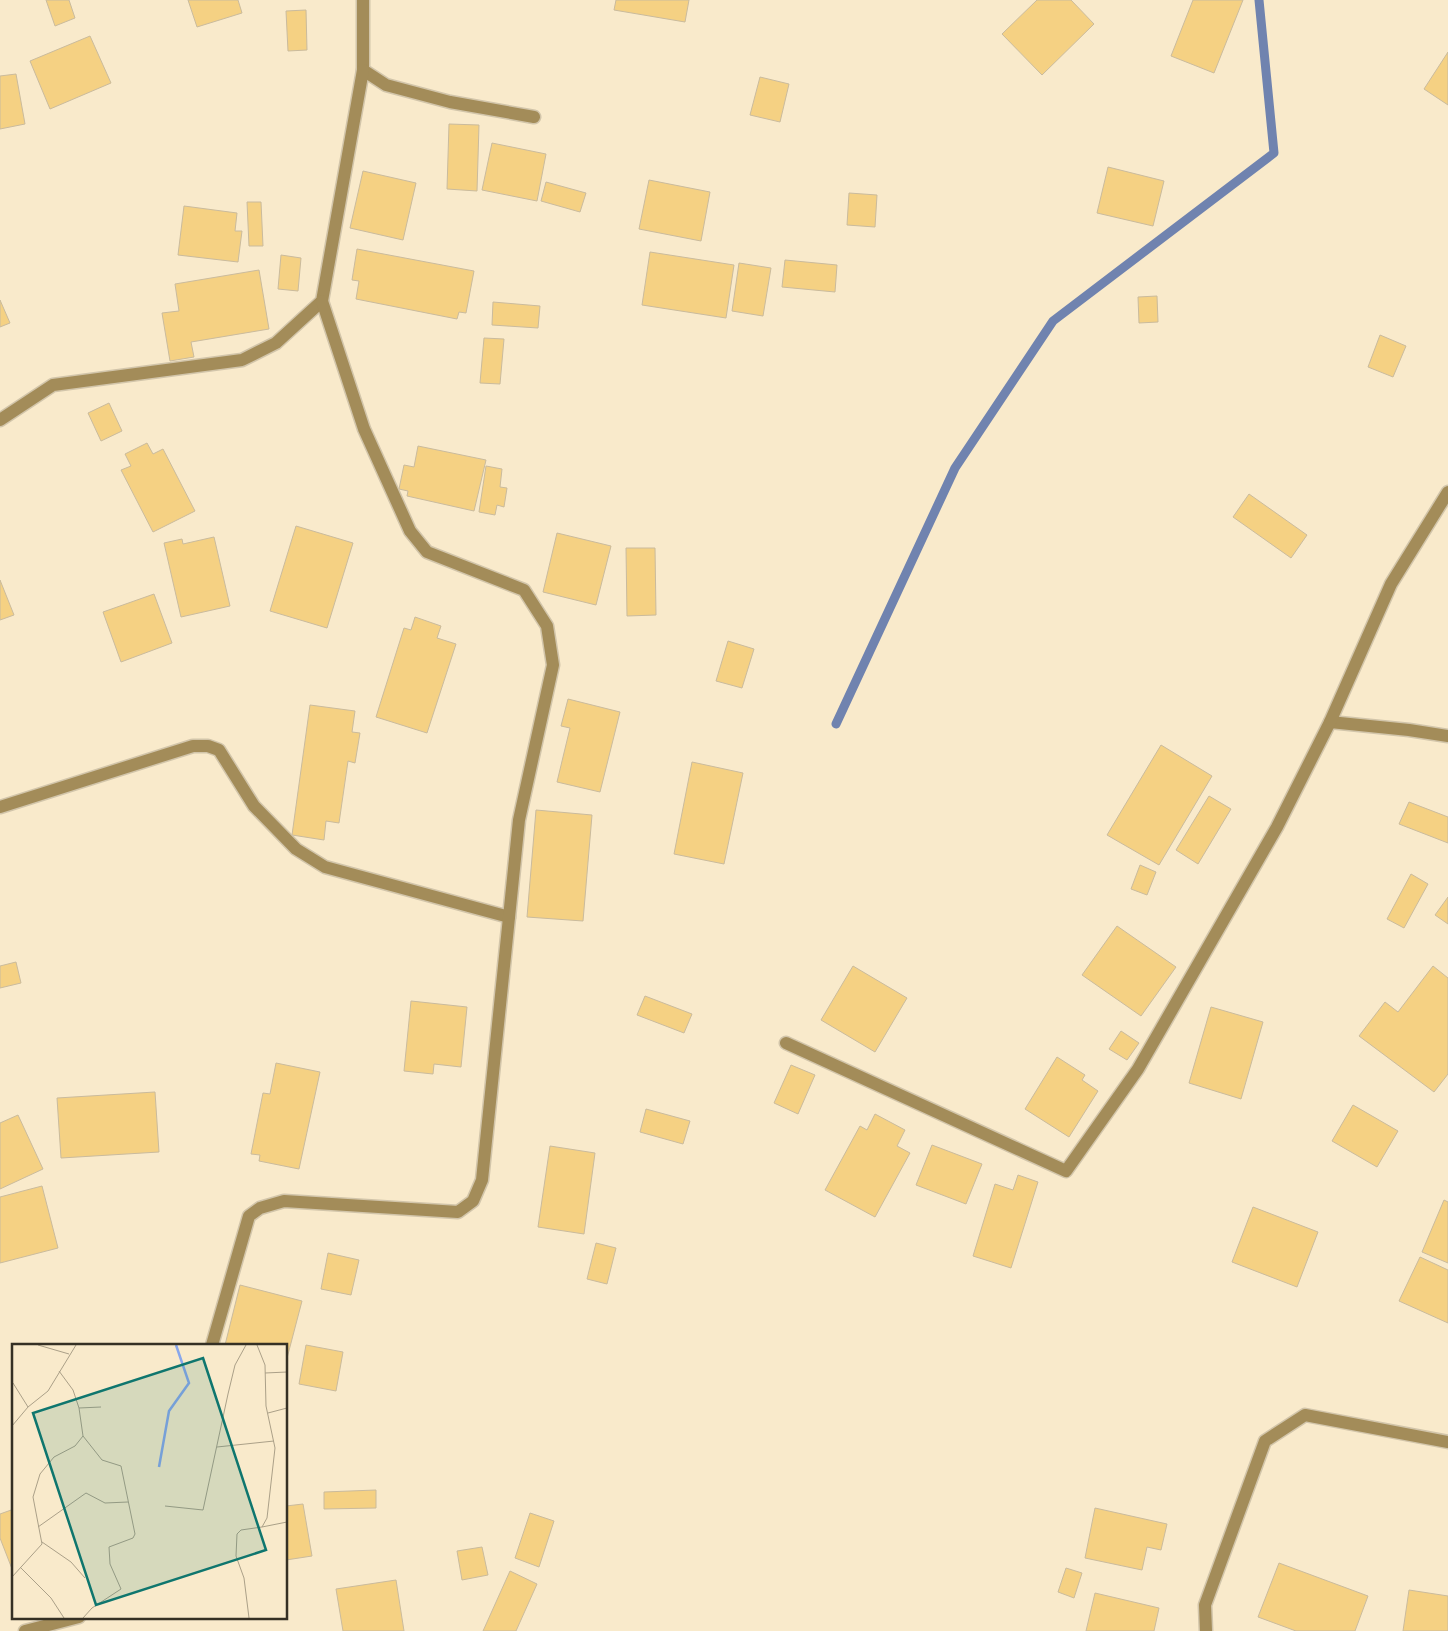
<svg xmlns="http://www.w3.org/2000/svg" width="1448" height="1631" viewBox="0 0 1448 1631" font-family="Poppins,sans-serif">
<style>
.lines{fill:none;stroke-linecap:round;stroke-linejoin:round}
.stream{stroke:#7083af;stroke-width:9}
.building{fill:#f5d183;stroke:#cabb9d}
.minor-casing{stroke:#d2c5aa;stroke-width:15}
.minor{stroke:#a38c59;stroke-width:12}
.inset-river{fill:none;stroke:#89a7eb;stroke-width:2.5}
.inset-road{fill:none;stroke:#aba088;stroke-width:1}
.view{fill:#0f766e;fill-opacity:0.15;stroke:#0f766e;stroke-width:2.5}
.inset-edge{fill:none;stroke:#353024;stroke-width:2.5}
</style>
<rect width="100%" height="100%" fill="#f9eacb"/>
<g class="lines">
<!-- stream -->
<path class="stream" d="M836,724L955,468L1053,321L1274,153L1259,0"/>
</g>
<!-- building -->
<g class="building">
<path d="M46,0H69L75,18L55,26Z"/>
<path d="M188,0H238L242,13L197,27Z"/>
<path d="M616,0H689L685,22L614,10Z"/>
<path d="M1037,0H1071L1094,24L1042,75L1002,34Z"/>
<path d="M1193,0H1243L1214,73L1171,56Z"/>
<path d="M306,10L307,50L288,51L286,11Z"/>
<path d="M90,36L111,83L50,109L30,61Z"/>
<path d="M1448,52V105L1424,89Z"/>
<path d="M16,74L25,124L0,129V76Z"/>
<path d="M760,77L789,84L780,122L750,115Z"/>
<path d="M449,124L479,125L477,191L447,189Z"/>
<path d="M492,143L546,154L537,201L482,190Z"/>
<path d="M1108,167L1164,181L1153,226L1097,213Z"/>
<path d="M363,171L416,183L403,240L350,228Z"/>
<path d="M649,180L710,192L701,241L639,229Z"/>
<path d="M546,182L586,193L580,212L541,201Z"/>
<path d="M849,193L877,195L875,227L847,225Z"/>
<path d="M247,202H261L263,246H249Z"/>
<path d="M184,206L237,213L235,231H242L238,262L178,255Z"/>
<path d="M357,249L474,271L466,313L459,312L457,319L356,299L359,281L352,280Z"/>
<path d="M650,252L734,265L726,318L642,305Z"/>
<path d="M281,255L301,258L298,291L278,289Z"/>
<path d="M785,260L837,265L835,292L782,287Z"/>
<path d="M739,263L771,268L763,316L732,311Z"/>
<path d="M259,270L269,329L191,342L194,357L170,361L162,313L179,311L175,284Z"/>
<path d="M1157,296L1158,322L1139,323L1138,297Z"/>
<path d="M0,300L10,323L0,327Z"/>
<path d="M493,302L540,306L538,328L492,325Z"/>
<path d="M1380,335L1406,346L1393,377L1368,367Z"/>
<path d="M484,338L504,339L500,384L480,383Z"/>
<path d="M109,403L122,431L101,441L88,413Z"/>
<path d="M147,443L153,454L163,449L195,511L153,532L121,470L131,466L125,454Z"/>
<path d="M418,446L486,460L474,511L407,496L408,491L399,489L404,465L414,467Z"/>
<path d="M486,466L502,469L500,487L507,488L504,507L497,505L495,515L479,512Z"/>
<path d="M1249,494L1307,535L1291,558L1233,517Z"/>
<path d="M296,526L353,543L327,628L270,611Z"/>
<path d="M557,533L611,546L596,605L543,592Z"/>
<path d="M214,537L230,606L181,617L164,543L182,539L183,544Z"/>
<path d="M626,548H655L656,615L627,616Z"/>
<path d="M0,580L14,615L0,620Z"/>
<path d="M154,594L172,643L121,662L103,612Z"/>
<path d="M415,617L441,626L437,638L456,644L427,733L376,717L404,628L411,630Z"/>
<path d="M728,641L754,649L742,688L716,681Z"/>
<path d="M568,699L620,712L600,792L557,782L570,728L561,726Z"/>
<path d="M310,705L355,711L352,732L360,733L355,763L348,761L339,823L326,821L324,840L292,835Z"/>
<path d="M1161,745L1212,776L1159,865L1107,835Z"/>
<path d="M692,762L743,773L724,864L674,854Z"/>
<path d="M1209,796L1231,809L1198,864L1176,850Z"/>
<path d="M1409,802L1448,817V843L1399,824Z"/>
<path d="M536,810L592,815L583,921L527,917Z"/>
<path d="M1140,865L1156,872L1147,895L1131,889Z"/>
<path d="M1411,874L1428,884L1404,928L1387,919Z"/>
<path d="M1448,897V924L1435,915Z"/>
<path d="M1117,926L1176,967L1141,1016L1082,975Z"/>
<path d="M16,962L21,983L0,988V966Z"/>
<path d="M853,966L907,998L875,1052L821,1020Z"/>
<path d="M1433,966L1448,978V1074L1434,1092L1359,1036L1385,1002L1398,1012Z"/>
<path d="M645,996L692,1014L684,1033L637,1015Z"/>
<path d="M411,1001L467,1007L461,1067L434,1064L433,1074L404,1071Z"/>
<path d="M1211,1007L1263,1022L1241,1099L1189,1083Z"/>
<path d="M1121,1031L1139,1043L1127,1060L1109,1049Z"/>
<path d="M1057,1057L1085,1075L1082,1080L1098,1091L1069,1137L1025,1109Z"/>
<path d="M276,1063L320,1072L299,1169L259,1161L260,1155L251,1154L263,1093L270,1094Z"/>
<path d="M791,1065L815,1075L798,1114L774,1103Z"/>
<path d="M155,1092L159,1152L61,1158L57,1098Z"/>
<path d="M1353,1105L1398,1131L1377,1167L1332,1141Z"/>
<path d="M646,1109L690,1121L683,1144L640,1132Z"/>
<path d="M875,1114L905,1130L897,1146L910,1153L875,1217L825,1190L860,1126L867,1130Z"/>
<path d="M18,1115L43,1169L0,1189V1123Z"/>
<path d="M932,1145L982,1164L966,1204L916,1185Z"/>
<path d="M550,1146L595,1153L584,1234L538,1227Z"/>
<path d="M1018,1175L1038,1182L1011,1268L973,1256L995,1184L1013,1190Z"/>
<path d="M42,1186L58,1248L0,1263V1197Z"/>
<path d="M1444,1200L1448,1202V1263L1422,1252Z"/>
<path d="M1253,1207L1318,1232L1297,1287L1232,1262Z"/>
<path d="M596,1243L616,1248L607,1284L587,1279Z"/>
<path d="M328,1253L359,1260L351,1295L321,1289Z"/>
<path d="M1420,1257L1448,1270V1323L1399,1301Z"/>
<path d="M240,1285L302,1301L286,1362V1345H225Z"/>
<path d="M306,1345L343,1352L336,1391L299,1384Z"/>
<path d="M376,1490V1508L324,1509V1492Z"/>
<path d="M303,1504L312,1556L286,1560V1506Z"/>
<path d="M1095,1508L1167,1524L1161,1550L1147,1547L1142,1570L1085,1558Z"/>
<path d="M14,1509V1574L0,1538V1514Z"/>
<path d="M530,1513L554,1521L539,1567L515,1558Z"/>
<path d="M482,1547L488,1575L462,1580L457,1551Z"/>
<path d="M1279,1563L1368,1596L1355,1631H1296L1258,1617Z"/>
<path d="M1066,1568L1082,1573L1074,1598L1058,1592Z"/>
<path d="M510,1571L537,1584L516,1631H483Z"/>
<path d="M396,1580L404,1631H343L336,1589Z"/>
<path d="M1409,1590L1448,1596V1631H1403Z"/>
<path d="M1095,1593L1159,1608L1154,1631H1086Z"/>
</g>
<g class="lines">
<!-- minor casing -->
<g class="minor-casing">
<g id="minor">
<path d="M363,0V70L386,85L450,102L534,117"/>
<path d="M0,420L53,385L242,360L276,343L322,301L363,70"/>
<path d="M1330,722L1409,730L1448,736"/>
<path d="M0,807L193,746H208L219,750L254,806L296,849L325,867L509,917"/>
<path d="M786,1043L1066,1171L1138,1069L1277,827L1330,722L1391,584L1448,492"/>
<path d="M212,1345L249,1216L260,1208L284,1201L458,1212L473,1201L482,1180L519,820L553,665L547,626L524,590L427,552L410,531L364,429L322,301"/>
<path d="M25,1631L79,1617"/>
<path d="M1206,1631L1205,1605L1265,1441L1305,1415L1448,1442"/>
</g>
</g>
<!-- minor -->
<use href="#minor" class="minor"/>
</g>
<!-- overview -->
<g transform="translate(12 1344)">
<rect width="275" height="275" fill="#f9eacb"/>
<path class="inset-river" d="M147,123L157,67L177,39L164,1"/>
<path class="inset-road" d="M26,1L57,10M47,27L61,46L67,64L89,63M253,29L275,28M1,39L16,63M256,69L275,64M0,82L16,63L36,47L64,1M71,92L90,116L109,122L123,190L121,194L97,203L98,220L109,245L80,264L71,274M205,103L262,97M153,162L191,166L216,50L223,21L234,1M26,183L74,149L93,159L116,158M250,183L275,178M30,198L59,218L73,234M8,223L39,254L52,274M0,233L30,200L21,153L28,130L42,113L63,102L71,92L67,64M237,274L232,234L224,212L225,190L229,186L250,183L255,174L263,104L254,62L253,21L245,1"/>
<path class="view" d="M191,14L254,206L84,261L21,69Z"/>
<rect width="275" height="275" class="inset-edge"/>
</g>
</svg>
